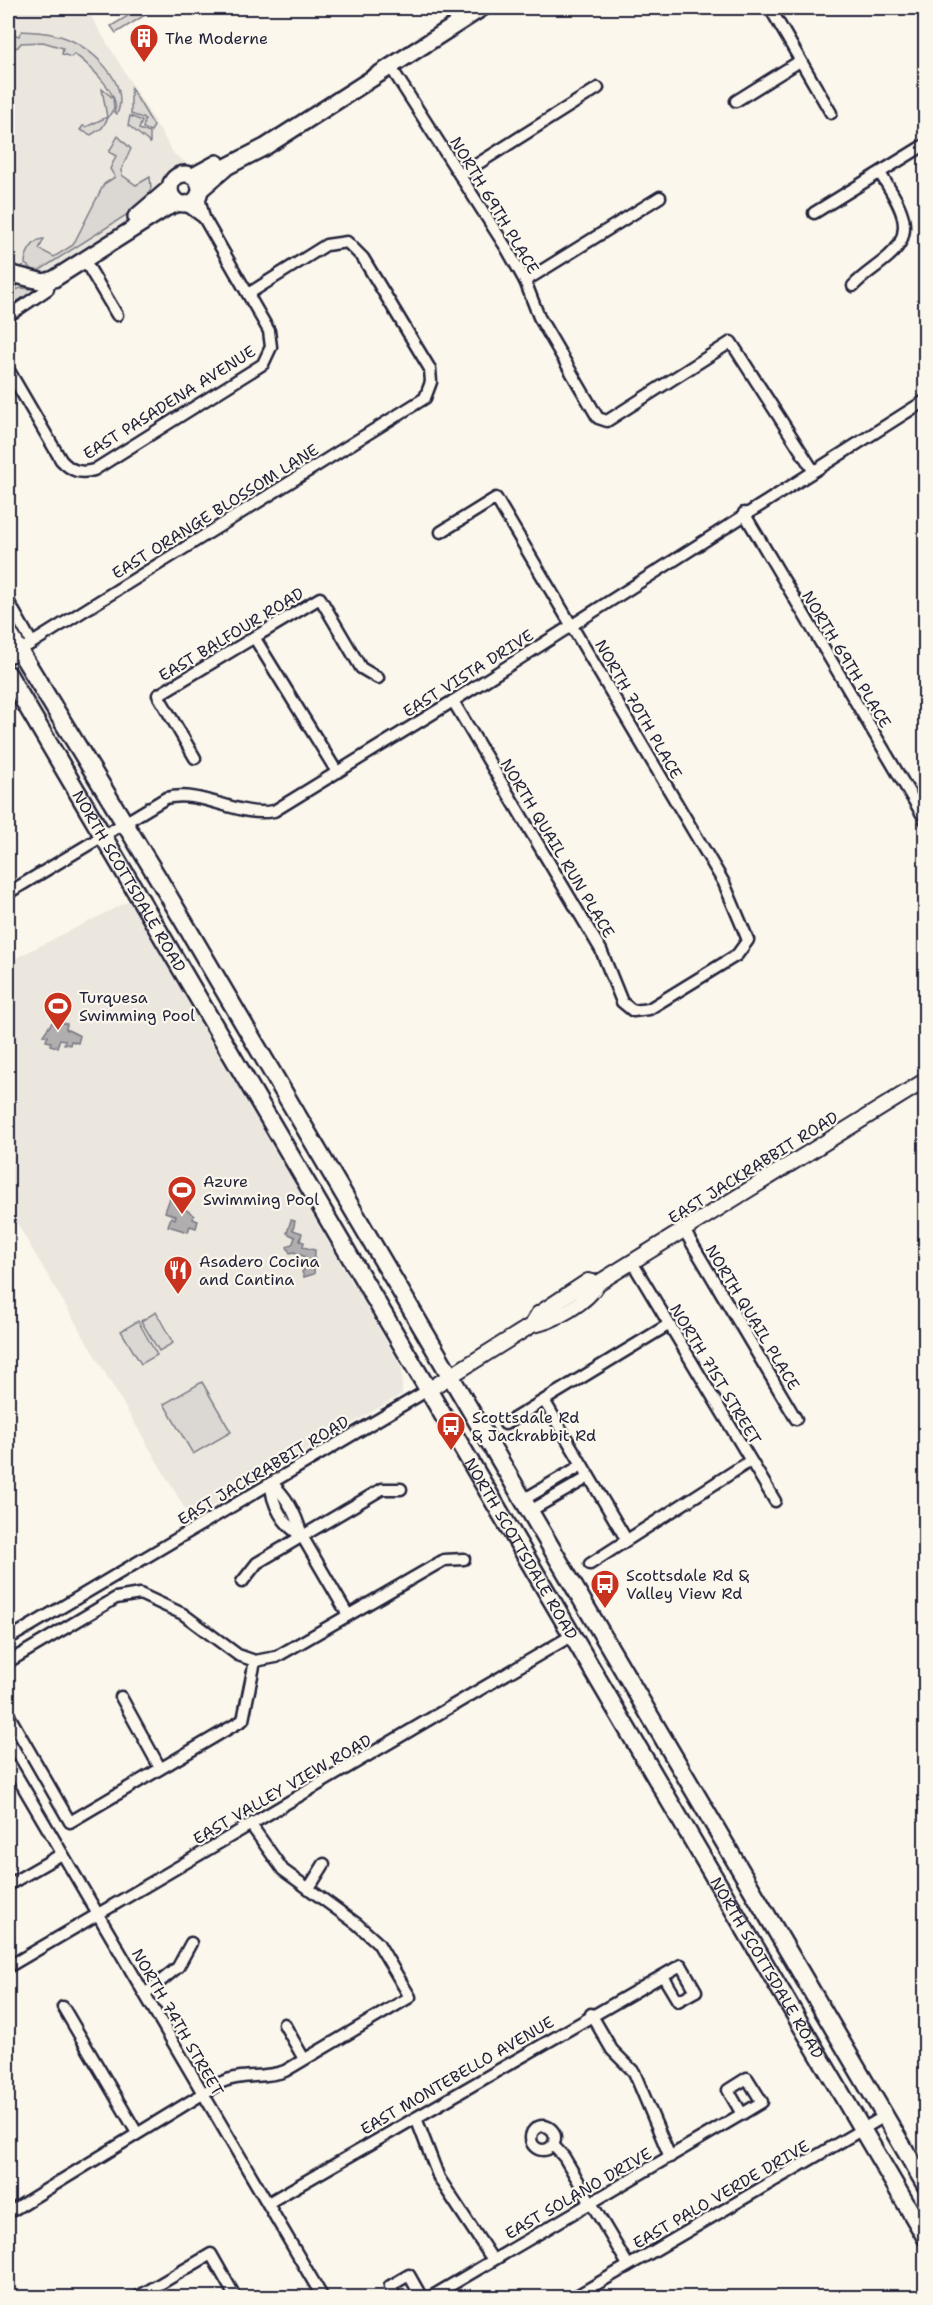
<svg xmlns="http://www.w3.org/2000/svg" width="933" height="2305" viewBox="0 0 933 2305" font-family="'Shantell Sans',sans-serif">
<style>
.built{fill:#ebe7df}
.green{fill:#dbd8d3;stroke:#7e7d87;stroke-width:1.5}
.water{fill:#b1aeb0;stroke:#787681;stroke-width:1.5}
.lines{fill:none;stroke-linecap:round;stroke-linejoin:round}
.minor-casing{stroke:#22223b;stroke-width:15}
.tertiary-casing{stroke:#22223b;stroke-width:18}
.secondary-casing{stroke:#22223b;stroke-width:20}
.primary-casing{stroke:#22223b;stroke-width:21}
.minor{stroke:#fbf7ec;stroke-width:10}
.tertiary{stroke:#fbf7ec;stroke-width:14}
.secondary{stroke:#fbf7ec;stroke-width:15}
.primary{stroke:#fbf7ec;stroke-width:16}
.labels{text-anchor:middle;stroke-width:4.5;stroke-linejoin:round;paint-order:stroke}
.poi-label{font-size:16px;fill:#22223b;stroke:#fbf7ec;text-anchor:start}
.street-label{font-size:16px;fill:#22223b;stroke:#fbf7ec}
</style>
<rect width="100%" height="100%" fill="#fbf7ec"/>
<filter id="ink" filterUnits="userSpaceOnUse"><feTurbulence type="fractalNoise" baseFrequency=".0167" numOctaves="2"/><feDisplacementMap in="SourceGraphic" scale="12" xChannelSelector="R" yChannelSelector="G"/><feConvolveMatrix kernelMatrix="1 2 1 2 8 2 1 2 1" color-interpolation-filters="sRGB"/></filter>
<g filter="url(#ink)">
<!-- built -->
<g class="built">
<path d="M8,8H86L174,154L197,170L184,169L170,178L165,189L170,202L8,312Z"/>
<path d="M129,901L402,1368V1394L191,1519L8,1208V962Z"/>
</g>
<!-- green -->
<g class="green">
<path d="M141,8H147L150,12L116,33L111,26Z"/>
<path d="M22,31C36,32 50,32 63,37C90,46 131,82 117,114L114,112C123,97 87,62 74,54L71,57L62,54L63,48L43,42L21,43L18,47L8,50V32L19,36Z"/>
<path d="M131,88L154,126L151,131L143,128L145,119L131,114Z"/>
<path d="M102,89L113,98L114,108L102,128L91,135L80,130L83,126L86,127L107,117Z"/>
<path d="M130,116L142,121L139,129L150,133V143L128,125Z"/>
<path d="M118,136L131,149L121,170L122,175L136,185L150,177L151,188L145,203L40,270L35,271L25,264C25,254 33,239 44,239L39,249L54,257L73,245L104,184L115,177L110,169L116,156L109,152Z"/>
<path d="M22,288L40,290L8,311V295L11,291Z"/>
<path d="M156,1312L173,1343L159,1351L141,1321Z"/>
<path d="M138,1321L157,1355L141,1364L121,1331Z"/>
<path d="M202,1382L231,1432L193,1454L164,1404Z"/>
</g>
<!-- water -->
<g class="water">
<path d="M60,1017L64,1018L63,1023L67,1024L66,1029L80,1036L78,1043L71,1041L70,1045L64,1044L65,1040L60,1039L57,1047L50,1045L51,1042L46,1041L48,1036L43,1035L53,1021Z"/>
<path d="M174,1196L183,1199L182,1203L187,1205L185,1209L194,1215L193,1219L198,1221L196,1228L190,1226L188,1232L168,1226L171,1217L175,1219L176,1216L165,1212L170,1198Z"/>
<path d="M291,1220L295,1221L293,1230L302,1233L300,1241L304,1242L303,1247L315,1250L314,1274L304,1277L302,1272L304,1270L302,1266L305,1257L294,1252L290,1253L287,1247L293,1243L295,1237L287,1233Z"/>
</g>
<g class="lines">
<!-- minor casing -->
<g class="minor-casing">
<g id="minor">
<path d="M449,8L458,23"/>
<path d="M770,8L831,113"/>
<path d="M390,66L507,249L525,281L539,317L598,418L607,421L731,342L813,470"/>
<path d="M736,101L800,61"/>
<path d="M460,175L598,88"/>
<path d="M186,205L204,218"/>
<path d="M814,213L926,144"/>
<path d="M85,261L117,315"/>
<path d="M525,281L660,197"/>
<path d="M853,286C864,274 877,267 889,256C920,229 896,200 880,173"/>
<path d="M8,316L48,289L49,280"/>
<path d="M8,369L61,460C71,471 80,474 94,470L263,364L271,347L269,331L204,218L199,197"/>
<path d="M744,513L926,821"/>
<path d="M441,532L496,498L724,883L748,940L737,955L649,1009L633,1011L622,1002L601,950L453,701"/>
<path d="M8,601L32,643"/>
<path d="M254,637L337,772"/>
<path d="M8,658L425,398L431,382L430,369L363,258L347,242L326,245L248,294"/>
<path d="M195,758L158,695L320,598L361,668L378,678"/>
<path d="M8,893L166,798C203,789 237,818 274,811L453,701L926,400"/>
<path d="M684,1230L796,1419"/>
<path d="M632,1262L775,1501"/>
<path d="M545,1402L626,1539"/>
<path d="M505,1424L668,1325"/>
<path d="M271,1483C287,1496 297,1517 302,1536L348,1615"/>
<path d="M271,1483C271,1504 284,1526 302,1536"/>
<path d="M523,1500L582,1465"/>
<path d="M530,1511L589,1477"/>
<path d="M590,1564L750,1461"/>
<path d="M242,1582L257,1563L382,1489H401"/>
<path d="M8,1639L428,1390"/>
<path d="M255,1661L276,1657L444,1560L464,1559"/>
<path d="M8,1662L116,1598L140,1594L183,1614L238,1655L255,1661"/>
<path d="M121,1697L160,1768"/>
<path d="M8,1714L70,1822L243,1720L255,1661"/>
<path d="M8,1761L323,2298"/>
<path d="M8,1885L62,1854"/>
<path d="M309,1888L324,1864"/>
<path d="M8,1967L571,1636"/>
<path d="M145,1994L178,1967L191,1943"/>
<path d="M63,2007L137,2133"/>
<path d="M591,2014L612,2050L634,2072L670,2157"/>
<path d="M284,2024L304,2059"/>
<path d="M747,2078L762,2102L742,2114L728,2090Z"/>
<path d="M416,2118L439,2178L493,2260"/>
<circle cx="543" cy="2138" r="12"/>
<path d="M553,2145L564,2157L628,2265"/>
<path d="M268,2203L681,1965L696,1991L678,2001L663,1976"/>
<path d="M13,2210L222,2082C242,2073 264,2079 285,2071L410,1997L378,1943L357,1924L283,1870L251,1825"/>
<path d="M136,2298L211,2254L236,2298"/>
<path d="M396,2298L390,2286L409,2275L422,2298"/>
<path d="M429,2298L742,2114"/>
<path d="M573,2298L885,2116"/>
</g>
</g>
<!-- tertiary casing -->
<g class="tertiary-casing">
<g id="tertiary">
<path d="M532,1325L538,1314L588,1281L598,1283"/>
<path d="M428,1390L532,1325C553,1322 588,1302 598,1283L926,1080"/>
</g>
</g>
<!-- secondary casing -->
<g class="secondary-casing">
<g id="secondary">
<circle cx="185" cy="189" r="15"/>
<path d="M193,176L217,163"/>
<path d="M201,189L228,166L265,147L482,8"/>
<path d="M136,217L170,188"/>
<path d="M8,283L12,274L44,282L54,279L166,208L179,203"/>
</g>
</g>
<!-- primary casing -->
<g class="primary-casing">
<g id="primary">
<path d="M8,632L158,878L926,2186"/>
<path id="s1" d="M8,674L926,2238"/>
</g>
</g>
<!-- minor -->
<use href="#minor" class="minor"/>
<!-- tertiary -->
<use href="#tertiary" class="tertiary"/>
<!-- secondary -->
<use href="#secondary" class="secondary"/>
<!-- primary -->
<use href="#primary" class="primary"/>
</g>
</g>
<!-- icons -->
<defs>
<g id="building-pin" transform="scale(1.5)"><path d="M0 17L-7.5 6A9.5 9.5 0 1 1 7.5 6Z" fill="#c8321e" stroke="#fbf7ec"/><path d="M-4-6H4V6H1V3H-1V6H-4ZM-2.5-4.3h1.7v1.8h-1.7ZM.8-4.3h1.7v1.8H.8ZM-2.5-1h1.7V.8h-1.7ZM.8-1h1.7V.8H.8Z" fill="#fff"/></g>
<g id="stadium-pin" transform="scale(1.5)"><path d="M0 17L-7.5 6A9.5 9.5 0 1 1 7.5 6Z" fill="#c8321e" stroke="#fbf7ec"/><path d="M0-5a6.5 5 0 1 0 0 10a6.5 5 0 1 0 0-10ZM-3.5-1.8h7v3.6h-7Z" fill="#fff"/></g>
<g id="restaurant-pin" transform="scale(1.5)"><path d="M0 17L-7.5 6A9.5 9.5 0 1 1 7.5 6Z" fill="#c8321e" stroke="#fbf7ec"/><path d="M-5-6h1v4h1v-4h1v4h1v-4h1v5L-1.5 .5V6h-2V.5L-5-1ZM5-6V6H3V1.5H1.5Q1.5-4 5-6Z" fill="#fff"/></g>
<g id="bus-pin" transform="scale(1.5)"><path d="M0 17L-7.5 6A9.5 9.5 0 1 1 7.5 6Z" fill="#c8321e" stroke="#fbf7ec"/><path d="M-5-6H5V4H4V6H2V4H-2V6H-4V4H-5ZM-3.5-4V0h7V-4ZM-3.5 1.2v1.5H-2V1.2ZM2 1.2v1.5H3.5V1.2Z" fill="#fff"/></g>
</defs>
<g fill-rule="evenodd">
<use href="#building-pin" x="144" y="38"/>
<use href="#stadium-pin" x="58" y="1006"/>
<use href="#stadium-pin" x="182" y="1190"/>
<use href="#restaurant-pin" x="178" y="1270"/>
<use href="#bus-pin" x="451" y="1426"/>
<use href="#bus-pin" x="605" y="1584"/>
</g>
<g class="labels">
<!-- poi labels -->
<g class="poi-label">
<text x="165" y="44">The Moderne</text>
<text x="79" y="1003">Turquesa<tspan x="79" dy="18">Swimming Pool</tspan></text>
<text x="203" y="1187">Azure<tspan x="203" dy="18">Swimming Pool</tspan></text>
<text x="199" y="1267">Asadero Cocina<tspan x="199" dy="18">and Cantina</tspan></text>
<text x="472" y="1423">Scottsdale Rd<tspan x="472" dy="18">&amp; Jackrabbit Rd</tspan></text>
<text x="626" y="1581">Scottsdale Rd &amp;<tspan x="626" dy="18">Valley View Rd</tspan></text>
</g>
<!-- street labels -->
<g class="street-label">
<text transform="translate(495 205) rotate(59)" y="6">NORTH 69TH PLACE</text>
<text transform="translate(169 402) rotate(-32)" y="6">EAST PASADENA AVENUE</text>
<text transform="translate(215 511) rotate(-32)" y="6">EAST ORANGE BLOSSOM LANE</text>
<text transform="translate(231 634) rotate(-31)" y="6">EAST BALFOUR ROAD</text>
<text transform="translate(847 659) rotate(59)" y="6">NORTH 69TH PLACE</text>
<text transform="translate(468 673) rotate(-32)" y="6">EAST VISTA DRIVE</text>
<text transform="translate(639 709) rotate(60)" y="6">NORTH 70TH PLACE</text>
<text transform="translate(558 848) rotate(59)" y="6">NORTH QUAIL RUN PLACE</text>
<text dy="6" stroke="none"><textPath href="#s1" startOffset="240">NORTH SCOTTSDALE ROAD</textPath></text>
<text transform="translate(753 1167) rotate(-32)" y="6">EAST JACKRABBIT ROAD</text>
<text transform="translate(753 1317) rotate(59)" y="6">NORTH QUAIL PLACE</text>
<text transform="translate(716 1374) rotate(59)" y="6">NORTH 71ST STREET</text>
<text transform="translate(263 1470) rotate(-31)" y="6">EAST JACKRABBIT ROAD</text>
<text dy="6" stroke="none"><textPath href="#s1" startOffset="1014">NORTH SCOTTSDALE ROAD</textPath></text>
<text transform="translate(282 1789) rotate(-30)" y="6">EAST VALLEY VIEW ROAD</text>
<text dy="6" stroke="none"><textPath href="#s1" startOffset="1500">NORTH SCOTTSDALE ROAD</textPath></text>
<text transform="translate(178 2022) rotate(60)" y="6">NORTH 74TH STREET</text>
<text transform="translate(457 2075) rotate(-30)" y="6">EAST MONTEBELLO AVENUE</text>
<text transform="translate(578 2193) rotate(-30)" y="6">EAST SOLANO DRIVE</text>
<text transform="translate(721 2194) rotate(-30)" y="6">EAST PALO VERDE DRIVE</text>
</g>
</g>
<!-- margin -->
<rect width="933" height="2305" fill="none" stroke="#fbf7ec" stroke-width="30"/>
<rect x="15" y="15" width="903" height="2275" fill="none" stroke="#22223b" stroke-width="2" filter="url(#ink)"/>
</svg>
